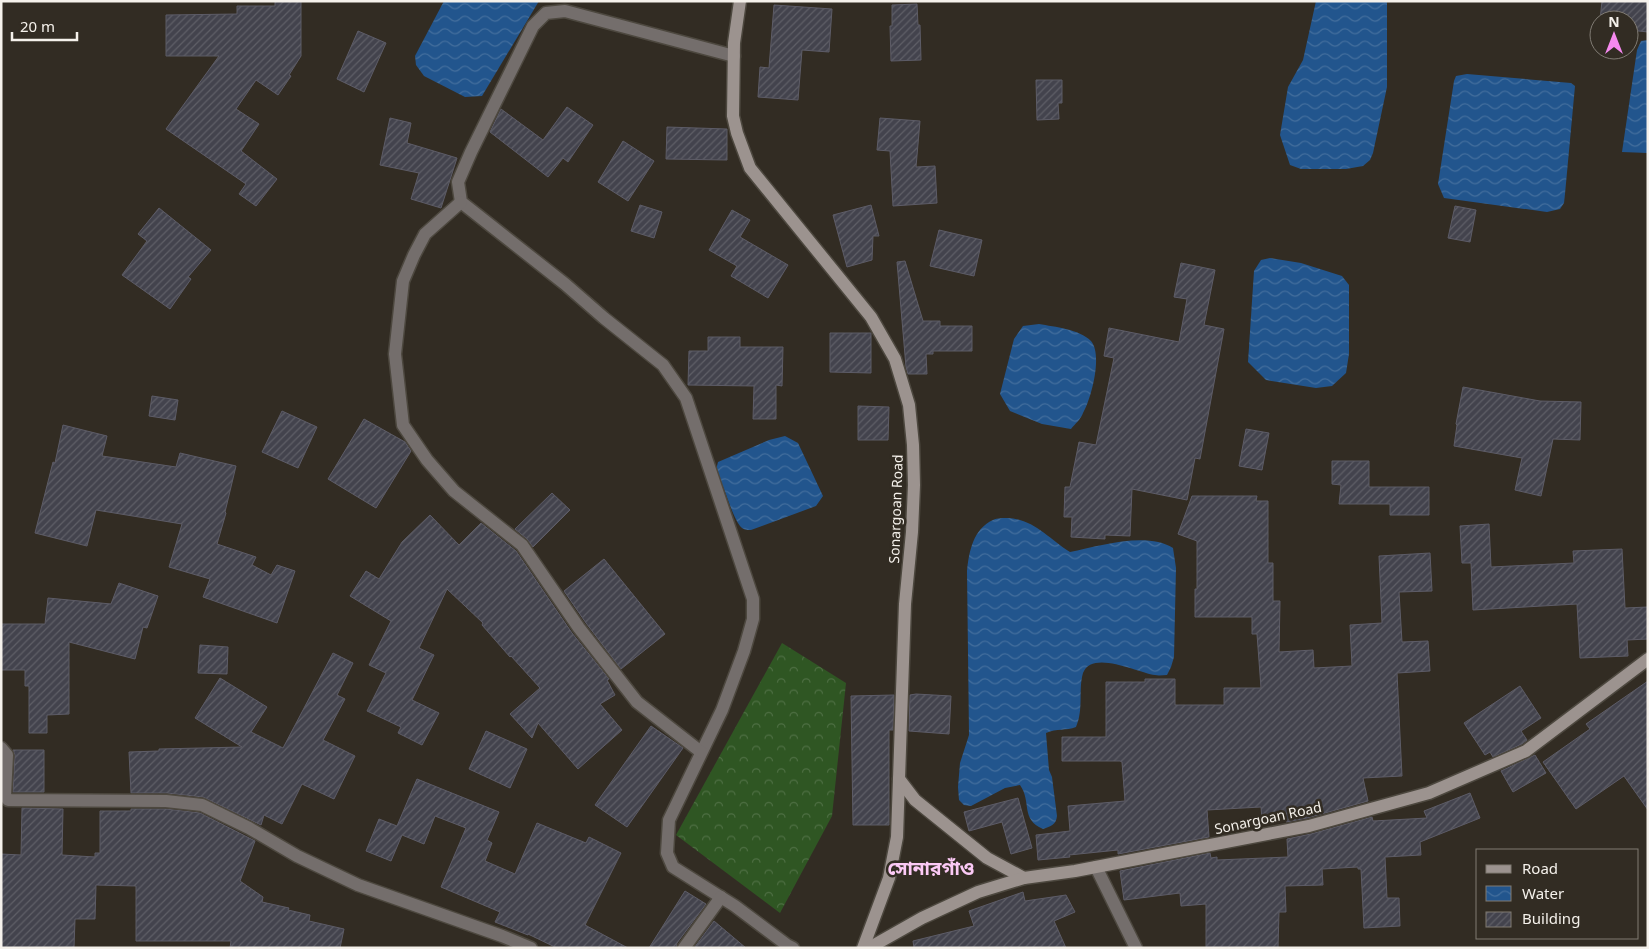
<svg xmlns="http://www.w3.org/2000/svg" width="1649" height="949" viewBox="0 0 1649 949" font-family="'Noto Sans','Noto Sans Bengali',sans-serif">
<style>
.forest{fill:url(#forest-crowns)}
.water{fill:url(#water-waves)}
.building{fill:url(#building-hatch);stroke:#5d5c67}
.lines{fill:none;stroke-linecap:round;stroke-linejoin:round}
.minor-casing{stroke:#4d483f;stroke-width:15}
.secondary-casing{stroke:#4d483f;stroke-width:15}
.minor{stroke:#746e6c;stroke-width:12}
.secondary{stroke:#9c938f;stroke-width:12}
.labels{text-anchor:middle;stroke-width:5;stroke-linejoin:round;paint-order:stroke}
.street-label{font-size:14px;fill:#f5f1eb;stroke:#322c23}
.district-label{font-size:19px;font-weight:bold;fill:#fbc9f5;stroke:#322c23}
</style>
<defs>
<pattern id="forest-crowns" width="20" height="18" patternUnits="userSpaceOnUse" patternTransform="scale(1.25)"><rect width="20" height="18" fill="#2f5623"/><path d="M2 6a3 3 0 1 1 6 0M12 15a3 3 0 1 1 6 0" fill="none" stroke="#4e6f43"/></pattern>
<pattern id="water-waves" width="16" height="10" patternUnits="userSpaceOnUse" patternTransform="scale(1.25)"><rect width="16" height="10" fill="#22558d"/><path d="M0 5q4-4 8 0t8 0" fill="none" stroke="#436e9d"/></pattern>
<pattern id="building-hatch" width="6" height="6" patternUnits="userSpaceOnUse" patternTransform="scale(1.25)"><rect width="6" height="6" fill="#43434d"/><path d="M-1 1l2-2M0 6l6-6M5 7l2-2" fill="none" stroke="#5f5f67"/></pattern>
</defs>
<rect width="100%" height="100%" fill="#322c23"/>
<!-- forest -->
<path class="forest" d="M782,643L846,683L832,816L780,913L676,835Z"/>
<!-- water -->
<g class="water">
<path d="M444,1H539L482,96L465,97L424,76L416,65L415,56Z"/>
<path d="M1316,1H1387V87L1373,153L1370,160L1363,166L1346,169H1301L1290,165L1280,135L1288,87L1303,60Z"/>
<path d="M1648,40V153L1622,152L1637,50L1641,41Z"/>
<path d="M1467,74L1571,83L1575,86L1565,194L1564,203L1560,209L1547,212L1444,198L1438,184L1454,81L1456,76Z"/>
<path d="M1270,258L1301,263L1342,276L1349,285V354L1346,373L1332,386L1316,388L1266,380L1248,362L1254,271L1261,260Z"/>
<path d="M1039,324C1055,327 1079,329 1091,341C1103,355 1091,399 1083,413C1081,419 1075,424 1071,429L1042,424L1010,411L1000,394L1014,339L1023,326Z"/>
<path d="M785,436L798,443L823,496L816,506L751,530C747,530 743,530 740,526C731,514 726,490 718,476L716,470L718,462L769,440Z"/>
<path d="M1008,518C1034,519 1049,539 1070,552C1099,546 1147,531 1173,548L1176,568L1174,657L1171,667L1167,675C1163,675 1159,676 1155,675C1139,673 1092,649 1083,673C1078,690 1084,709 1076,727C1066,731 1057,728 1046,733L1049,770L1052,777L1057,816C1056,825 1051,826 1043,829C1020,819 1032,802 1020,785L1005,788L971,806L964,805L959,800L958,787L960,763L969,735L967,571C969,552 973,529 993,520C997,518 1004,518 1008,518Z"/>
</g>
<!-- building -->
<g class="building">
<path d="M275,1H301V56L289,75L291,76L278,95L256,80L236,109L259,124L241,151L277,179L256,206L239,194L246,184L166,129L219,56H166V15L237,14V6H275Z"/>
<path d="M1602,1H1648V32L1629,30V20H1600Z"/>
<path d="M917,4L918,25H920L921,60L891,61L890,26H892V5Z"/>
<path d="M774,5L832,9L829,52L802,50L798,100L758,97L760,67L769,68Z"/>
<path d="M358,31L386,43L364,92L337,79Z"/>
<path d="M1036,80H1062V103H1058L1059,119L1037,120Z"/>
<path d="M567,107L593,125L568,162L563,158L548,177L490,132L501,109L543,140Z"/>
<path d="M390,118L411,123L407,143L457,158L441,208L411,199L419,173L380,165Z"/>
<path d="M880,118L920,121L916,167L935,166L937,203L893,206L890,151L877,150Z"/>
<path d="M667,127L727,129V160L666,159Z"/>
<path d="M623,141L654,161L628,201L598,182Z"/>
<path d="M640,205L662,212L654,238L631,231Z"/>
<path d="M871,205L879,236H873L872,260L847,267L833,215Z"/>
<path d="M1455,206L1476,210L1470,242L1448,238Z"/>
<path d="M159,208L211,250L188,277L191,279L170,309L122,275L147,241L138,234Z"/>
<path d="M732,210L750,220L740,237L788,265L768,298L731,276L737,266L709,250Z"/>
<path d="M939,230L982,240L974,276L930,266Z"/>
<path d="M905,261L923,321H940V326H972V351H933V354H926L927,374H908L906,367L897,262Z"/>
<path d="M1181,263L1215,270L1204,325L1224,329L1200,459L1195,458L1187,500L1132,489L1130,536L1105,535V539L1071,537L1072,517H1064L1065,487H1070L1079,442L1096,445L1114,358L1104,356L1109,328L1179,342L1187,299L1174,297Z"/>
<path d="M830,333H871V373L830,372Z"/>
<path d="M708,337H740V347H783L782,386L776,385V419H753L754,386L688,385L689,351H708Z"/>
<path d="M1463,387L1540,401L1581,402L1580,440L1553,439L1541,496L1515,490L1522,458L1454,446L1457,425L1456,424Z"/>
<path d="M152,396L178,400L175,420L149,416Z"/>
<path d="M858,406L889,407L888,440H858Z"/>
<path d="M282,411L317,427L298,468L262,452Z"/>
<path d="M364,419L405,442L411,451L376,508L328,479Z"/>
<path d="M63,425L107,436L102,456L176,467L180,453L236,466L225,512L226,513L217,544L256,557L252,565L271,575L277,565L295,571L277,623L203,597L210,579L169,567L182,524L96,510L87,546L35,533L53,462L55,463Z"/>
<path d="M1246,429L1269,433L1262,470L1239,466Z"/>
<path d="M1332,461H1369V487H1429V515H1390V504H1339L1341,485L1332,484Z"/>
<path d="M552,493L570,510L533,547L527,539L515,529Z"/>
<path d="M1192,496H1257L1256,501H1268V563H1273V601H1280L1279,652L1313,650L1314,668L1352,666L1350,625L1382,623L1379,556L1430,553L1432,591L1399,592L1402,642L1428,641L1430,671L1397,673L1402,776L1363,778L1368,801L1307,818L1286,822V818L1262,819L1261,807L1207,810L1209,837L1118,854V850L1069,855L1070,857L1038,860L1036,835L1070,831L1068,806L1125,801L1122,762L1120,761H1062V737H1106V682H1145V679H1175V705H1224V688H1261L1257,634H1252V617H1195V589H1197V541L1178,534Z"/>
<path d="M430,515L459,545L481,523L516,551L572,633L609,679L607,680L615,695L600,704L622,730L578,769L538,723L532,738L510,714L540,688L511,656L510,657L482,625L483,623L447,589L419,648L434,655L412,700L439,713L422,745L398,733L401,727L367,711L386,673L369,665L391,621L350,596L366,571L379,579L402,542Z"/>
<path d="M1489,524L1491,567L1574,563L1573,551L1622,549L1625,608L1648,607V639L1627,640L1628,656L1580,658L1577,604L1473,610L1471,563H1462L1460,526Z"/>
<path d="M604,559L665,634L621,669L586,623L564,591Z"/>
<path d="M119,583L158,596L147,628L143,627L135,659L69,642V714L47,715V733H29V686H25V670H1V624H45L48,598L111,604Z"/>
<path d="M200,645L228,647L227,674L198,673Z"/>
<path d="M333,653L353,663L337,695L345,699L323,740L355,756L334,799L302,784L282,824L264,815L261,825L203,797L167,793H131L129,752L159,751V749L242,747L195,718L220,678L267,707L251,732L283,748Z"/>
<path d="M1648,681V810L1624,776L1576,809L1543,762L1590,729L1586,724Z"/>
<path d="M1520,686L1541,718L1521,731L1527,740L1522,744L1493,757L1490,752L1485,755L1464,723Z"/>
<path d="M916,694L951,696L949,734L909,731L910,695Z"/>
<path d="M894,695L893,730H889V825H853L851,696Z"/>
<path d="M651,726L683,748L627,827L595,805Z"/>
<path d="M486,731L527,749L510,788L469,769Z"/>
<path d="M13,750H44V792H13L15,755Z"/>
<path d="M1535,755L1546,773L1513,792L1501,771Z"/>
<path d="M417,779L499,812L487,840L492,843L485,861L515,874L537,823L586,843L589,837L621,853L585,925L628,948H557L528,934V935L495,922L500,912L441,887L466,828L435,816L424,844L402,835L391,861L366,851L379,819L397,826Z"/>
<path d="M1470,793L1480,818L1420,842L1421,855L1385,857L1387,898H1399L1400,926L1364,928L1361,869H1358V867L1322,869L1323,885L1285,886L1286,912H1279L1278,948H1206V904L1181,906L1180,893L1124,900L1120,871L1210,853L1211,858L1217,857V860L1288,857L1287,839L1311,834L1372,817L1373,821L1427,818L1424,811Z"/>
<path d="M1018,798L1032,848L1011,854L1002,822L969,831L964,812Z"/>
<path d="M22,808L63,809L62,855L95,857V853H100V811H131V809H166L200,813L255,841L240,881L263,897L262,902L289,908L288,910L310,915L309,921L344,929L340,948H230L231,941H136V886L96,885L95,919H75L74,948H1V854L21,855Z"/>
<path d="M685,891L706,904L677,943L676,948H649Z"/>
<path d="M1023,892L1025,901L1066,895L1075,912L1054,921L1066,948H914L913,941L974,926L969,911Z"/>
<path d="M714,921L746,948H694Z"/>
</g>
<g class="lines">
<!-- minor casing -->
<g class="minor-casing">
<g id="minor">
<path d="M734,56L565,11L546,13L533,26L471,152L458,182L461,202L565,284L604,318L663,365L686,398L753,599V619L744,651L722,710L669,820L667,853L673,867L735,906L787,945L793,948"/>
<path d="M461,202L425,234L414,255L403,281L395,354L403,425L427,460L454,491L522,545L579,628L637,702L701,752"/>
<path d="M1,748L7,755L5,795L8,800L166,801L202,805L249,828L297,856L358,885L502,936L531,948"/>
<path d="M1096,867L1136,948"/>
<path d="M684,948L721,897"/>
</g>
</g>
<!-- secondary casing -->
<g class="secondary-casing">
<g id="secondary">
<path d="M740,1L734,43L733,116L737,133L750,168L871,317L895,359L909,405L913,445L914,485L912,532L905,604L897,837L889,878L863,948"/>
<path d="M899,779L915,800L987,858L1024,878"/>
<path d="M869,948L922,918L978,892L1024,878L1075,871L1309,826L1429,793L1526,751L1648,659"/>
</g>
</g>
<!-- minor -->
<use href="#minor" class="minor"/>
<!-- secondary -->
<use href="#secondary" class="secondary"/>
</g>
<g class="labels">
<!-- street labels -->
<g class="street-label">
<text transform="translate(896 509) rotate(-88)" y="5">Sonargoan Road</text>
<text transform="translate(1268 818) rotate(-12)" y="5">Sonargoan Road</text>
</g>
<!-- district labels -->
<g class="district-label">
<text x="931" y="875">সোনারগাঁও</text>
</g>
</g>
<!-- border -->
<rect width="1649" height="949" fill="none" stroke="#f5f1eb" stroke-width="5"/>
<!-- legend -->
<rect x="1476" y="849" width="162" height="90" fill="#322c23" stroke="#807b73"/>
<rect x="1486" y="865" width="25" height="8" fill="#9c938f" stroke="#807b73"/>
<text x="1522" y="874" font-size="15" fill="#f5f1eb">Road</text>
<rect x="1486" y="886" width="25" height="15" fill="url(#water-waves)" stroke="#807b73"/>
<text x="1522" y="899" font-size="15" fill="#f5f1eb">Water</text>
<rect x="1486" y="912" width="25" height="15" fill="url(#building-hatch)" stroke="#807b73"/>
<text x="1522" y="924" font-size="15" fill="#f5f1eb">Building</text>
<!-- north arrow -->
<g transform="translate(1614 35)"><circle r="24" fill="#322c23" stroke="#807b73"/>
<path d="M0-4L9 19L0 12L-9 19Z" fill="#f689ee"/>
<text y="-8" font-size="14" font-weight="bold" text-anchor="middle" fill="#f5f1eb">N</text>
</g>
<!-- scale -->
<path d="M12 32v8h65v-8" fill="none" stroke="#f5f1eb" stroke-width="2.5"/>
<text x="20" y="32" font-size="15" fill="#f5f1eb" stroke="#322c23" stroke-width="4" paint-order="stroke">20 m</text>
</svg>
